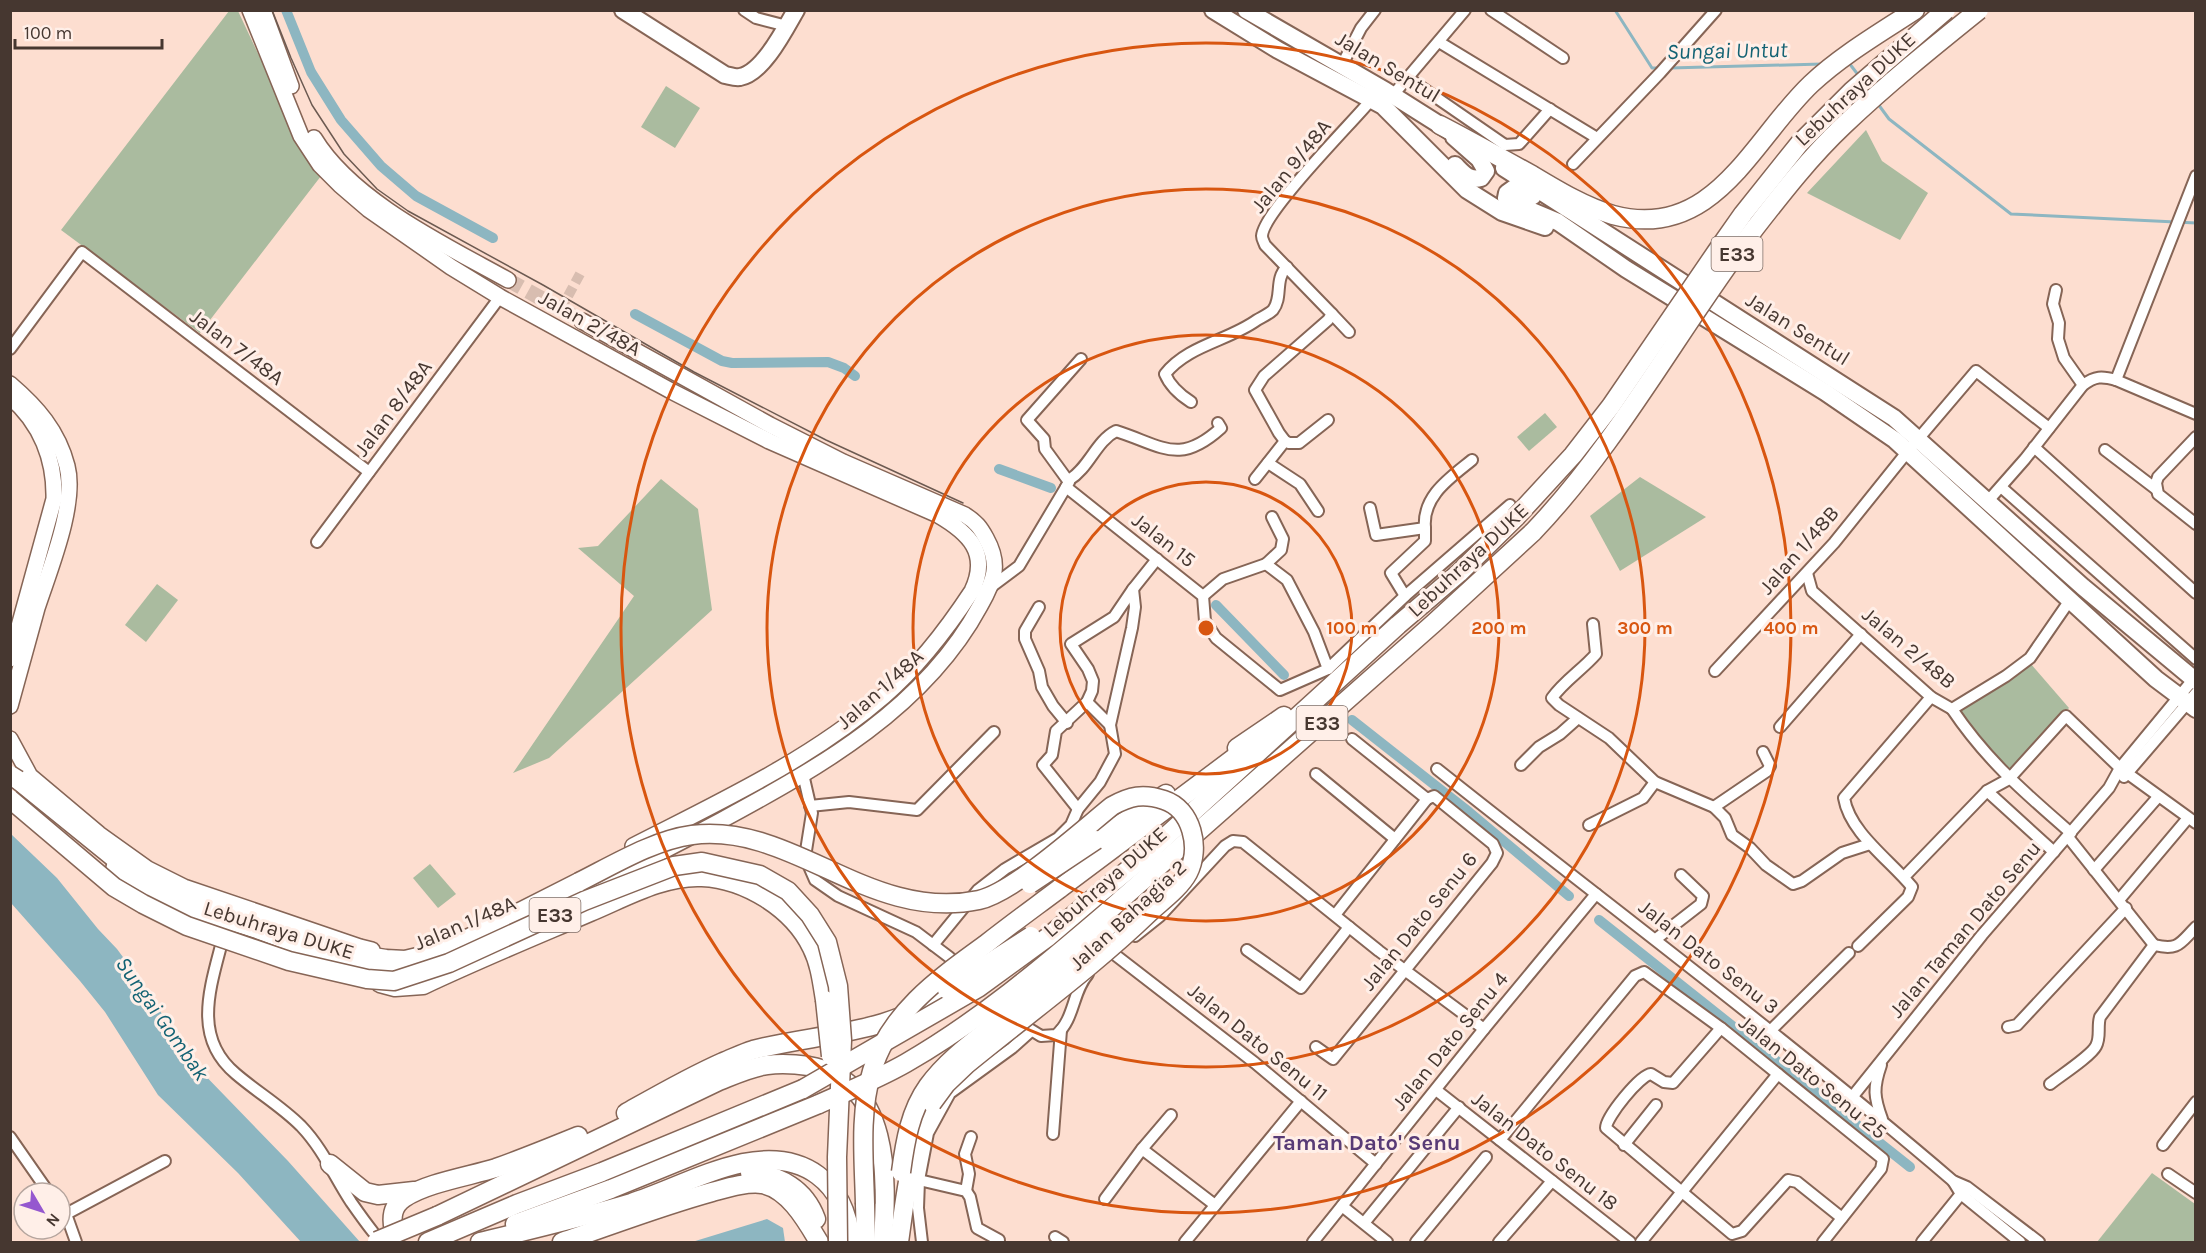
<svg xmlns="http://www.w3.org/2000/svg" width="2206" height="1253" viewBox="0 0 2206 1253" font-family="Karla,sans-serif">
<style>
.green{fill:#aabb9f}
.water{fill:#8db6c1}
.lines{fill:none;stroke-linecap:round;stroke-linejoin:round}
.stream{stroke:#8db6c1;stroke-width:3}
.canal{stroke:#8db6c1;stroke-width:10}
.minor-tunnel{stroke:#d8bdb0;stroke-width:10;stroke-dasharray:10 5;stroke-linecap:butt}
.secondary-tunnel{stroke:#d8bdb0;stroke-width:15;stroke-dasharray:15 8;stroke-linecap:butt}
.minor-casing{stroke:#866556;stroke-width:14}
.secondary-casing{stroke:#866556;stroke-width:18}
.primary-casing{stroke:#866556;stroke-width:20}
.motorway-casing{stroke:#866556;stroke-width:21}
.minor{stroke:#fff;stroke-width:10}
.secondary{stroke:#fff;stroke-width:15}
.primary{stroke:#fff;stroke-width:16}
.motorway{stroke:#fff;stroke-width:18}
.tram{stroke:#6c5a51;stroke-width:1.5}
.motorway-bridge-casing{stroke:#866556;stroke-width:21;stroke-linecap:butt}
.motorway-bridge{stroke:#fff;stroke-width:18}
.ring{fill:none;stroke:#d85610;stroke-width:3}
.labels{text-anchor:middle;stroke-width:6;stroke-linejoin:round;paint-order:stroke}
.shield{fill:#ffefe8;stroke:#7e6e67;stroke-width:1.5}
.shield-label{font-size:20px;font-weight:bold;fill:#463730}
.street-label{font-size:21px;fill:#463730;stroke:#ffefe8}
.water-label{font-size:22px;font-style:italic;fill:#126273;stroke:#ffefe8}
.neighbourhood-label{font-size:22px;font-weight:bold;fill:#583b76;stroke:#ffefe8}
.centre{fill:#d85610;stroke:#ffefe8;stroke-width:3}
.ring-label{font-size:18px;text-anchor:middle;font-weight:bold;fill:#d85610;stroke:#ffefe8;stroke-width:6;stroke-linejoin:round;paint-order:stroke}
</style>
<rect width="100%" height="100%" fill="#fdded0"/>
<!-- green -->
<g class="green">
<path d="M229,11H238L300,143L321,176L200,333L61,230Z"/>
<path d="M666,86L700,108L675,148L641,127Z"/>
<path d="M1866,130L1882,161L1928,193L1900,240L1807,193Z"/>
<path d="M1545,413L1557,427L1529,451L1517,437Z"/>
<path d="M1640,477L1706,517L1620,571L1590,516Z"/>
<path d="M661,479L698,509L712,610L549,758L513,773L634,596L578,548L598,546Z"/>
<path d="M157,584L178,600L146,642L125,625Z"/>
<path d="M2030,663L2069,708L2012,770L2005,771L1956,711Z"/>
<path d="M430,864L456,894L438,908L413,878Z"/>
<path d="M2152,1173L2195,1204V1242H2097Z"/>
</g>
<!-- water -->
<g class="water">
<path d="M11,834L57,878L98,929L117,949L140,980L195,1065L288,1161L360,1242H301L238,1173L158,1095L105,1012L80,981L11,903Z"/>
<path d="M767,1219L783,1228L785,1242H692Z"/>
</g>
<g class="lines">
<!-- stream -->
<g class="stream">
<path d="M1615,10L1652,68H1660"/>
<path d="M1849,63L1859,76"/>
<path d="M1670,68L1822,64"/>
<path d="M1878,104L1889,119L2011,214L2196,223"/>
</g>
<!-- canal -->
<g class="canal">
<path d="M286,10L311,72L341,120L381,166L416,196L493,238"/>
<path d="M635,314L722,361L732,363L828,362L844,368L855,376"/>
<path d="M999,469L1051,488"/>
<path d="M1216,605L1284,675"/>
<path d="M1352,720L1469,812L1569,896"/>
<path d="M1599,920L1910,1167"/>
</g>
<!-- minor-tunnel -->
<path class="minor-tunnel" d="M561,309L581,272"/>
<!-- secondary-tunnel -->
<path class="secondary-tunnel" d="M508,280L582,321"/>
<!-- minor casing -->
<g class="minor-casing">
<g id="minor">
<path d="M744,10L756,18L787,26"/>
<path d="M1491,10L1563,58"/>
<path d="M1439,42L1597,138"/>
<path d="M1342,65L1361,28L1375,10"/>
<path d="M1408,78L1505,145L1519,144L1550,109"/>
<path d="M1393,95L1465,10"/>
<path d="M1573,164L1660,73L1716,10"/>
<path d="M2056,290L2053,304L2059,323L2058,339L2064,358L2083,385"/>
<path d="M1332,314L1349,332"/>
<path d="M10,349L82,252L369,472"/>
<path d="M2116,380L2196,176"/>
<path d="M1191,402C1180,395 1170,386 1165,374C1188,345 1228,341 1257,320C1262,317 1269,314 1273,310C1283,297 1274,279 1287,267"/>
<path d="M1328,420L1299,443H1289L1285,441L1279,433L1255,390L1264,376L1328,320L1332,314L1265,245C1264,242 1262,239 1262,236C1263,212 1352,123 1371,100"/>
<path d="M2196,437L2158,477L2156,483L2158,494L2196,524"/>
<path d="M2034,447L2196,593"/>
<path d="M2105,450L2156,489"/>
<path d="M1268,463L1300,484L1318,511"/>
<path d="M1255,479L1285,441"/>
<path d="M1069,480C1089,468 1096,441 1116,431C1163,446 1179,466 1221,428L1218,423"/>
<path d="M1066,487L1203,596L1205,621L1216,638L1280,690L1328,669L1314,632L1287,580L1266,564"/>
<path d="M2001,487L2196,659"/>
<path d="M1988,501L2025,459L2083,385C2095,376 2102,376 2116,380L2196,414"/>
<path d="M1370,508L1376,535L1425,528C1422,496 1450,478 1472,460"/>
<path d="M317,542L500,297"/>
<path d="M1807,573L1812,591L1931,697L1952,709L2006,676L2030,658L2070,600"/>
<path d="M988,586L991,587L1019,566L1069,482L1045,449L1044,439L1027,420L1081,359"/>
<path d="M1203,596L1223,579L1266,564L1281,550L1283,539L1272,517"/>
<path d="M1405,596L1391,573L1425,541V528"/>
<path d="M1039,607L1025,631V639L1039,671L1042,687L1053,706L1067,723"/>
<path d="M1593,624L1596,654C1582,670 1564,681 1552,698L1559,705L1609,738L1655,782L1714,807L1725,818L1732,835L1750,848L1766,865L1793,884L1802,881L1842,853L1870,844"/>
<path d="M1328,669L1405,596L1510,505"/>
<path d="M1715,671L1834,543L1908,451L1976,371L2049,428"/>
<path d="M1087,702L1110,725"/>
<path d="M1952,709C1987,761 2025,793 2071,833"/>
<path d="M1780,727L1861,634"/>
<path d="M1521,765L1539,747L1560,734L1578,718"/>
<path d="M1437,769C1609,906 1786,1038 1953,1181L1967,1187L2039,1242"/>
<path d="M803,774L812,813L805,857L815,880L838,896L916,932L949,957L961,969"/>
<path d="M1316,774L1395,839"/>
<path d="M2124,777L2196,693"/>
<path d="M1987,791L2054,852"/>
<path d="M810,806L849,802L917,810L994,732"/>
<path d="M1714,807L1767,771L1770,766L1763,752"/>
<path d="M1078,809L1043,765L1052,755L1056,731L1087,702L1092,691L1093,681L1088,669L1071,644L1114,617L1133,589L1157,559"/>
<path d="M1589,825L1643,798L1655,782"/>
<path d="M2068,837L2154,945"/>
<path d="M2094,870L2158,797"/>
<path d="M1904,877L1987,791L2009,779L2066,716L2120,768L2196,823"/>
<path d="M2119,900L2188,818"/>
<path d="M1335,915L1427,799"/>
<path d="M224,934C212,983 190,1036 236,1074C257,1092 281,1106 301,1126C323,1149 334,1176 351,1202C358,1212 365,1222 373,1232"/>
<path d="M1135,936L1160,916L1225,846L1233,841L1243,842L1379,951L1484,1029"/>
<path d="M1656,939L1701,904L1703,896L1681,875"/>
<path d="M933,945L978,890L1005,869L1058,838L1071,825L1078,809L1100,782L1115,754L1110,725L1132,628L1135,607L1133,589"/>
<path d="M2154,945C2179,951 2180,943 2196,927"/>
<path d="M1858,946L1908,897L1912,887C1890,860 1850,833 1844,798L1931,697"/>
<path d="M1247,950L1301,988L1349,927"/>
<path d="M1114,954L1255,1063L1376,1164"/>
<path d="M1023,1025L1041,1036L1056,1035C1075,1019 1072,992 1088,974"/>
<path d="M2008,1027L2017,1025L2126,908"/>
<path d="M1721,1028L1673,1083L1664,1082L1651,1074C1640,1075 1606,1117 1606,1128L1732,1234L1742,1231L1788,1180L1797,1182L1842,1218"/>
<path d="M1770,1031L1849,953"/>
<path d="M1316,1047L1333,1059L1492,863L1497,853L1493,844L1434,796L1427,799L1352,739"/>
<path d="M1881,1065C1873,1088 1874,1097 1882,1119"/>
<path d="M2050,1084C2060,1076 2091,1056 2096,1046C2101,1037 2097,1027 2100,1017L2154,945"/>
<path d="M1436,1090L1630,1242"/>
<path d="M1853,1096L1982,935L2109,788L2120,768L2196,676"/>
<path d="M1053,1134L1061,1030"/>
<path d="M10,1137L49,1193"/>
<path d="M1500,1140L1635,976L1644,972L1721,1028L1883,1159L1881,1169L1823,1242"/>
<path d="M1624,1145L1656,1105"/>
<path d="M2163,1145L2196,1102"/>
<path d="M1142,1149L1215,1205"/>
<path d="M2168,1174L2196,1193"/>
<path d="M919,1180L966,1191L970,1197L977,1228L999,1240"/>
<path d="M1953,1181L1961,1194L2020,1242"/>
<path d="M966,1191L969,1174L965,1154L971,1137"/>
<path d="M1105,1199L1142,1149L1171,1115"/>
<path d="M1342,1206L1387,1242"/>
<path d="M60,1207L66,1214L76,1242"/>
<path d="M66,1214L165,1161"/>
<path d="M1364,1223L1459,1107"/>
<path d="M1055,1237L1063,1242"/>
<path d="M922,1242L918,1208L919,1180L928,1133L950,1093L1012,1048L1031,1031"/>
<path d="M1185,1242L1301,1101"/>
<path d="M1313,1242L1484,1029L1596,894"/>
<path d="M1416,1242L1486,1157"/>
<path d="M1499,1242L1552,1181"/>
<path d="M1641,1242L1778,1074"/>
<path d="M1922,1242L1965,1189"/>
</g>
</g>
<!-- secondary casing -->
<g class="secondary-casing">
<g id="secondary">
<path d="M250,10L301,136L320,165L340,185L368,209L451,267L500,297L673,392L769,441L938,515C969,533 990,553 972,591C947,629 919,666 884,696C810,760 719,802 633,846"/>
<path d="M263,10L291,86"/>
<path d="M314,138C352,201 445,245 508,280"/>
<path d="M10,384C37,407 58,431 67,466C77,504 49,571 37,608C28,641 19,673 10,706"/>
<path d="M10,397C41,423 55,460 54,499L10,659"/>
<path d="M10,739L30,776L99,834L148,869L184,887L360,947L372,950"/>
<path d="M114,867C138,886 165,901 194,911C214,919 235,923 255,930C308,949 363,976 420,967"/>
<path d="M564,901C617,875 670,848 722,820C820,767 925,708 980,606C994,581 1001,565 986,538C980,527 976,522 965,515L843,462L770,425L582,321"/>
</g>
</g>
<!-- primary casing -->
<g class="primary-casing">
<g id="primary">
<path d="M623,10L725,75C730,76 736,78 740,77C763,73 785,29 796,10"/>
<path d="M1213,10L1278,50L1383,106L1467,190L1502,212L1545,227"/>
<path d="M1246,10L1386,91L1451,132"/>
<path d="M1454,137L1479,159L1486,171L1481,178C1469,181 1463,173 1455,165"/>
<path d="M1504,168L1894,418L2083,587L2196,681"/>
<path d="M1533,196L1514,188L1507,193L1506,198L1515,204L1558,222L1626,269L1825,392L1895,440L2156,679L2196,709"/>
</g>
</g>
<!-- motorway casing -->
<g class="motorway-casing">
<g id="motorway">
<path d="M1440,125C1471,141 1501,158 1532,175C1557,190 1585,207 1613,215C1714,242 1752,140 1811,84C1842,55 1880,33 1915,10"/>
<path d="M1237,748L1284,716"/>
<path d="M18,780L123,865L166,891L348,953L386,959L405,960L426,955L471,937L579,882"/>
<path d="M1096,840L1166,794"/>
<path d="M1059,889L1250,746"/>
<path d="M1095,897L1140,860L1398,625L1459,573L1516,517"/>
<path d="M1107,912L1434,623L1533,532"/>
<path d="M380,983L395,987L423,985C478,959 534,936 590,912C624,898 663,875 702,877C745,879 793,908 812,948C820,964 822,982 825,1000"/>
<path d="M626,1113C658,1095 689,1077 723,1062C733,1058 743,1053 753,1050C817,1033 893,1035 947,990"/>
<path d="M330,1164L365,1192L378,1195L414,1191"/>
<path d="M750,1173C780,1175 805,1189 816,1219"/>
<path d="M865,1204L866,1242"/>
<path d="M437,1216L719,1081C734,1075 751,1067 767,1065C781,1063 795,1064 809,1066C891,1081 887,1178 883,1242"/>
<path d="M515,1224L611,1189L819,1104"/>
<path d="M394,1231C391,1218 392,1206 404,1198C426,1183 470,1176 496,1168C524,1158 551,1147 578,1136"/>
<path d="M428,1242L517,1204L602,1172L803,1089"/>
<path d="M480,1242C530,1230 581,1218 631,1203C668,1191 705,1171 743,1163C804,1151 845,1181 851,1242"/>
<path d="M562,1242C612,1225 661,1206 712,1192C727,1188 746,1182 762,1184C789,1189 807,1222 819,1242"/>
<path d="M899,1242C906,1193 910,1149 932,1103"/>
</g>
</g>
<!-- minor -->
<use href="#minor" class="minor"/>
<!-- secondary -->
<use href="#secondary" class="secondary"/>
<!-- primary -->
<use href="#primary" class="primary"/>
<!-- motorway -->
<use href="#motorway" class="motorway"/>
<!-- tram -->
<path class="tram" d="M272,10L291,58L312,105L344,154L377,189L408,211L543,285L694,372L826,440L963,503"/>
<!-- motorway-bridge casing -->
<g class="motorway-bridge-casing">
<g id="motorway-bridge">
<path d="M1516,517L1573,455L1611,406L1717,251L1743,214L1799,144L1852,91L1946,10"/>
<path d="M1533,532C1620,441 1679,328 1755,228C1783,192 1811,156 1844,125C1887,84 1933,47 1979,10"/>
<path d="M10,775L18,780"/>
<path d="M10,799L114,887L143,904L187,926L289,961L367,979L394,981L449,963L584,901L674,866L702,862L760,875L788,891L810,915L827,942L838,986L842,1040L837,1157L838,1242"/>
<path d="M579,882C613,865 654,840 692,835C793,822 869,923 979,900C1014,892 1081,831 1112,806C1130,796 1143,793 1164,800C1192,809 1201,848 1188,873C1180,888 1162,901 1150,912C1093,967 1028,1014 967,1064L946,1084L932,1103"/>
<path d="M1030,884L1096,840"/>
<path d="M947,990L1031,936"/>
<path d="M825,1000L831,1056"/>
<path d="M803,1089L978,988L1048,937L1095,897"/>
<path d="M819,1104C848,1091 878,1079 906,1063C979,1021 1044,966 1107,912"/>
<path d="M901,1172C905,1142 910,1111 928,1086C949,1057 980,1037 1007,1015C1043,986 1077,956 1110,924"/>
<path d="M865,1204C864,1160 859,1114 872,1071C889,1013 939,978 986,944C1010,925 1035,907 1059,889"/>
<path d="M377,1241L437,1216"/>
</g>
</g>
<!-- motorway-bridge -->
<use href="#motorway-bridge" class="motorway-bridge"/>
</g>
<!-- distance rings -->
<g class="ring">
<circle cx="1206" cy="628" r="146"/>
<circle cx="1206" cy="628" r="293"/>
<circle cx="1206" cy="628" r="439"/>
<circle cx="1206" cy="628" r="585"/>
</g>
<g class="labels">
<!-- shield labels -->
<g class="shield">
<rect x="1711.5" y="237" width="51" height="34" rx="4.5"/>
<rect x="1296.5" y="706" width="51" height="34" rx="4.5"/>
<rect x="529.5" y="898" width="51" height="34" rx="4.5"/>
</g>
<g class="shield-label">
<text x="1737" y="261">E33</text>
<text x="1322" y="730">E33</text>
<text x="555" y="922">E33</text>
</g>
<!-- street labels -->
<g class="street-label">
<text transform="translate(1388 67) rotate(31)" y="7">Jalan Sentul</text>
<text transform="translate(1855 89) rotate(-43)" y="7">Lebuhraya DUKE</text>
<text transform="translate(1291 166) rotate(-51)" y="7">Jalan 9/48A</text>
<text transform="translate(590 323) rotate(29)" y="7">Jalan 2/48A</text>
<text transform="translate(1798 329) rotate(32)" y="7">Jalan Sentul</text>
<text transform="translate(237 347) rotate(37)" y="7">Jalan 7/48A</text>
<text transform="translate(393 408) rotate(-53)" y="7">Jalan 8/48A</text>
<text transform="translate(1164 540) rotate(38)" y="7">Jalan 15</text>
<text transform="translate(1799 550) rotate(-49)" y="7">Jalan 1/48B</text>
<text transform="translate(1468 560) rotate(-43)" y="7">Lebuhraya DUKE</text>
<text transform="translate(1909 648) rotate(40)" y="7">Jalan 2/48B</text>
<text transform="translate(880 689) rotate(-42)" y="7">Jalan 1/48A</text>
<text transform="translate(1105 882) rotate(-41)" y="7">Lebuhraya DUKE</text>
<text transform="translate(1128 915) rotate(-43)" y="7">Jalan Bahagia 2</text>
<text transform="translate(1419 921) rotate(-51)" y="7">Jalan Dato Senu 6</text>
<text transform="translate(465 923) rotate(-23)" y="7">Jalan 1/48A</text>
<text transform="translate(1965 929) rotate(-50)" y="7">Jalan Taman Dato Senu</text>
<text transform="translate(279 930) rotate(17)" y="7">Lebuhraya DUKE</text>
<text transform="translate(1709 957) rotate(38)" y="7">Jalan Dato Senu 3</text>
<text transform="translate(1450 1041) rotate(-51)" y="7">Jalan Dato Senu 4</text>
<text transform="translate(1258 1042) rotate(39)" y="7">Jalan Dato Senu 11</text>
<text transform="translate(1813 1077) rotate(39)" y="7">Jalan Dato Senu 25</text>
<text transform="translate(1545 1151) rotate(38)" y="7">Jalan Dato Senu 18</text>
</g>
<!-- water labels -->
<g class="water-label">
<text transform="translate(1727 50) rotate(-1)" y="8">Sungai Untut</text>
<text transform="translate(163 1018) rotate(55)" y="8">Sungai Gombak</text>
</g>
<!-- neighbourhood labels -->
<g class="neighbourhood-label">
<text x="1367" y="1150">Taman Dato' Senu</text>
</g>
</g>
<circle cx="1206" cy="628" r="9" class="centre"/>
<g class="ring-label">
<text x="1352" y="634">100 m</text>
<text x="1499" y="634">200 m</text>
<text x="1645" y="634">300 m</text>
<text x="1791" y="634">400 m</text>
</g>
<!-- border -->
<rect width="2206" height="1253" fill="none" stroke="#463730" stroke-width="24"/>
<!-- north arrow -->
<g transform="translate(42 1211) rotate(129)"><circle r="28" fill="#ffefe8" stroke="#b5a59e" stroke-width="1.5"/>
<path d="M0-4.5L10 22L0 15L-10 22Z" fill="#9558cf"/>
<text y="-9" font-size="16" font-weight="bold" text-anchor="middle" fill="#463730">N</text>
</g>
<!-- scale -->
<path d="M15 39v9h147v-9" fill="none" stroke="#463730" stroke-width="3"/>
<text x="24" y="39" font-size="18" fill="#463730" stroke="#ffefe8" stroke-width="4.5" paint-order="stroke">100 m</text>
</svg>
